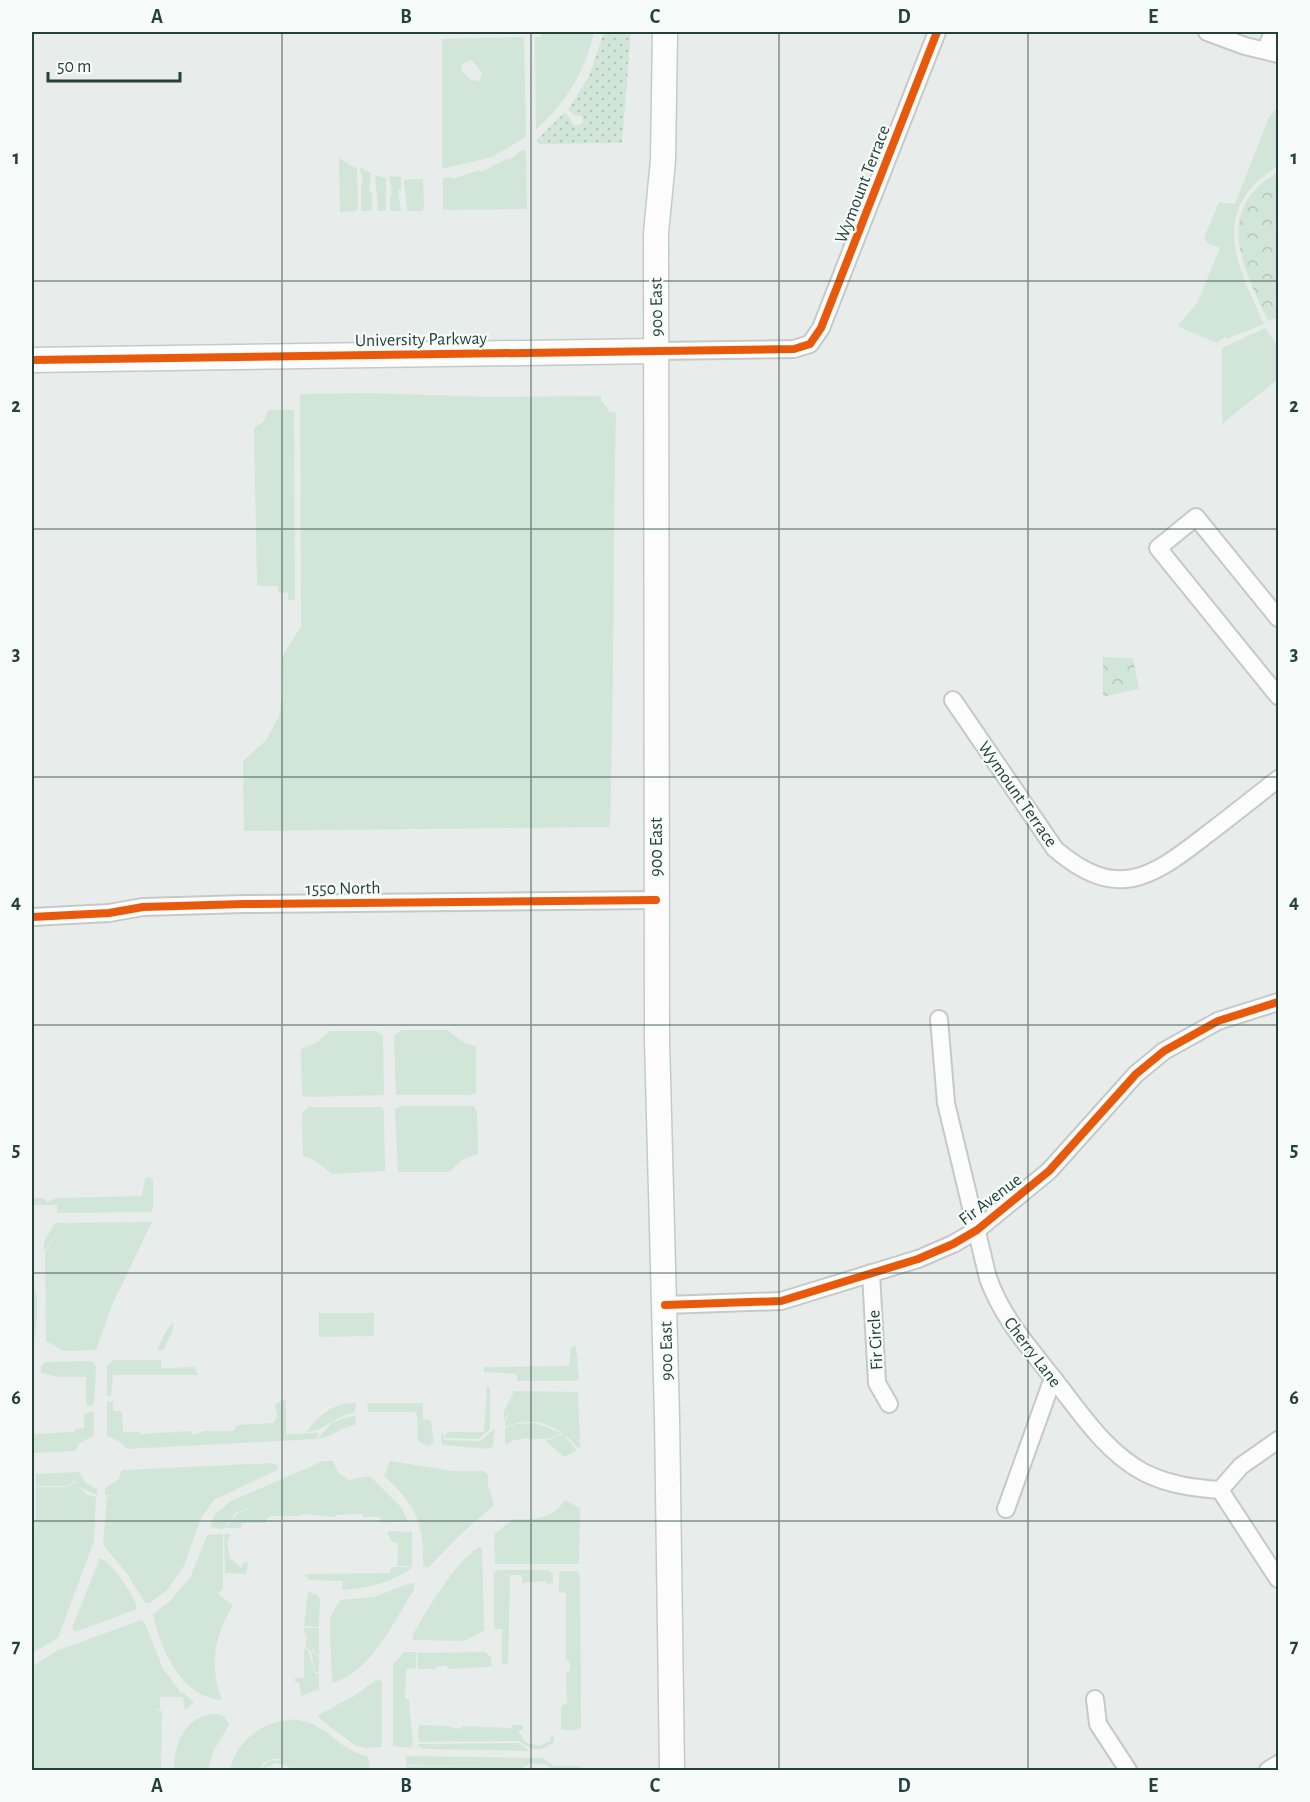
<svg xmlns="http://www.w3.org/2000/svg" width="1310" height="1802" viewBox="0 0 1310 1802" font-family="'Alegreya Sans',sans-serif">
<style>
.grass{fill:#d1e6d8;fill-rule:evenodd}
.forest{fill:url(#forest-crowns)}
.garden{fill:url(#garden-dots)}
.lines{fill:none;stroke-linecap:round;stroke-linejoin:round}
.minor-casing{stroke:#c5cac8;stroke-width:20}
.secondary-casing{stroke:#c3cbc8;stroke-width:27}
.minor{stroke:#fcfcfc;stroke-width:16}
.secondary{stroke:#fcfcfc;stroke-width:24}
.cycleway-casing{stroke:#f7fbf9;stroke-width:11}
.cycleway{stroke:#e8590c;stroke-width:8}
.grid{fill:none;stroke:#24423a;stroke-width:1.5;stroke-opacity:0.55}
.labels{text-anchor:middle;stroke-width:4.5;stroke-linejoin:round;paint-order:stroke}
.street-label{font-size:18px;fill:#24423a;stroke:#f7fbf9}
.neatline{fill:none;stroke:#24423a;stroke-width:2}
.grid-label{font-size:20px;text-anchor:middle;font-weight:bold;fill:#24423a}
</style>
<defs>
<pattern id="forest-crowns" width="20" height="18" patternUnits="userSpaceOnUse" patternTransform="scale(1.5)"><rect width="20" height="18" fill="#d1e6d8"/><path d="M2 6a3 3 0 1 1 6 0M12 15a3 3 0 1 1 6 0" fill="none" stroke="#b3c6ba"/></pattern>
<pattern id="garden-dots" width="8" height="8" patternUnits="userSpaceOnUse" patternTransform="scale(1.5)"><rect width="8" height="8" fill="#d1e6d8"/><path d="M2 2h.1M6 6h.1" fill="none" stroke="#b3c6ba" stroke-width="1.8" stroke-linecap="round"/></pattern>
</defs>
<rect width="100%" height="100%" fill="#e8edeb"/>
<!-- grass -->
<g class="grass">
<path d="M540,32H594C586,70 566,103 536,129L535,37H541Z"/>
<path d="M524,37L526,137L492,157L442,169V39ZM472,60L482,73L479,81L471,80L461,70L463,63Z"/>
<path d="M1275,110H1278V166C1208,210 1236,263 1264,324L1226,339L1225,337L1217,343L1177,326L1197,303L1220,248L1207,243L1204,238L1219,202L1235,204L1269,117Z"/>
<path d="M523,149L526,152L527,209L443,210V178L451,177L452,179L480,170L481,172L508,158L509,160Z"/>
<path d="M339,158L357,169L358,209L355,211L340,212Z"/>
<path d="M360,168L371,173L369,191L372,192V211H361V183L363,182Z"/>
<path d="M375,175L386,178V211H378Z"/>
<path d="M389,176L401,177V190H398L401,211H390V196L392,195Z"/>
<path d="M415,179H423L424,208L422,211H407L404,180Z"/>
<path d="M1265,328L1278,346V379L1222,424V348Z"/>
<path d="M368,393L493,397L601,396V400L610,412H616C613,550 614,688 610,827L244,831L243,761L266,740L279,716L283,691L282,657L301,626L300,394Z"/>
<path d="M269,410H294L295,600H288V593L278,592V586H257L254,428L263,422Z"/>
<path d="M402,1030H447L462,1041L476,1047V1093L470,1095H396L394,1036Z"/>
<path d="M330,1031H376L383,1035L384,1095L308,1097L302,1095L301,1049L318,1042Z"/>
<path d="M401,1106H474L477,1112L478,1154L462,1160L449,1172H398L395,1112V1109Z"/>
<path d="M309,1107H382L384,1112L385,1171L332,1174L313,1159L303,1156L302,1113Z"/>
<path d="M149,1177L153,1179V1209L150,1212L57,1213V1205H32V1198H43L47,1202L57,1198L142,1196L145,1178Z"/>
<path d="M152,1222L113,1303L96,1350L64,1351L46,1341L45,1252L58,1233L44,1251V1242L55,1223Z"/>
<path d="M32,1283C41,1294 36,1325 35,1339H32Z"/>
<path d="M319,1313H374V1336L319,1337Z"/>
<path d="M173,1322V1331L163,1350H157L166,1331Z"/>
<path d="M576,1346L579,1377L576,1381H517V1374L484,1372V1367L569,1366L571,1347Z"/>
<path d="M113,1360H161V1368L195,1367L198,1375H113L111,1396H107V1366Z"/>
<path d="M92,1361L96,1367L94,1404L92,1406L86,1405V1377H59L41,1373V1366L45,1362Z"/>
<path d="M487,1386L490,1388V1429L479,1439L445,1438V1434L450,1432H484Z"/>
<path d="M514,1391L578,1392L580,1442L568,1430L580,1443V1450C561,1427 536,1414 505,1427V1420L510,1414L504,1419V1411Z"/>
<path d="M286,1399V1434L319,1433L316,1439L127,1449L120,1442L107,1436V1401L113,1402V1411H122L123,1432H140L141,1434L190,1431L193,1435L204,1431H233L237,1425L274,1423L277,1416L275,1404Z"/>
<path d="M356,1403L355,1413C335,1415 325,1431 307,1432C318,1415 335,1402 356,1403Z"/>
<path d="M367,1403H423V1419L431,1421L434,1443L427,1446L418,1441L417,1415L414,1412H368Z"/>
<path d="M91,1411L94,1413V1436L81,1442L75,1451L32,1453V1434L75,1432V1429L84,1428V1414Z"/>
<path d="M356,1415L355,1425C340,1427 332,1438 317,1439L333,1422Z"/>
<path d="M535,1423L562,1433C557,1435 549,1440 543,1439C528,1439 519,1436 505,1445V1428L516,1424Z"/>
<path d="M495,1428L493,1445L490,1449L442,1445L441,1434H444V1440L481,1441Z"/>
<path d="M563,1434L577,1450L564,1457L546,1441Z"/>
<path d="M323,1461H333L338,1472L349,1480L370,1476L401,1507L408,1521L381,1523L380,1517H363L362,1514L336,1515L335,1517L303,1514L299,1516H271L266,1519V1523H242L241,1528H225L238,1513L256,1506L237,1512L223,1529L210,1527L215,1514L231,1501Z"/>
<path d="M390,1461L453,1471H484L489,1476C484,1486 495,1497 493,1506L461,1534L428,1568L423,1566C424,1523 416,1505 384,1476Z"/>
<path d="M273,1463L278,1466L277,1470L214,1500L201,1518L184,1566L167,1590L150,1603H145L128,1575L103,1545L107,1496L110,1495H105V1488L118,1480L122,1470Z"/>
<path d="M79,1472L86,1483L97,1489V1495L79,1487L87,1495L96,1497L94,1541L58,1638L32,1653V1535L42,1534H32V1520H36V1487H68L76,1482L72,1476L74,1481L68,1486H36V1474Z"/>
<path d="M565,1500L580,1508L579,1564H495L494,1534L514,1519C535,1520 552,1519 565,1500Z"/>
<path d="M389,1531L412,1532V1566H397L398,1543L392,1542L387,1533Z"/>
<path d="M223,1534V1588L218,1594L233,1605C214,1637 209,1665 222,1700C182,1698 160,1649 153,1614L170,1601L191,1576L207,1535Z"/>
<path d="M224,1534H231L227,1543L230,1558L242,1568L243,1562L248,1563L246,1574L225,1573Z"/>
<path d="M482,1547L484,1624L479,1626L484,1625V1631L464,1641L413,1640V1635C423,1616 463,1549 482,1547Z"/>
<path d="M100,1558C111,1561 135,1597 137,1609L75,1632L72,1628Z"/>
<path d="M391,1567H413C391,1583 369,1588 342,1590L343,1581L308,1580V1577H305V1574L390,1573Z"/>
<path d="M498,1570H548L553,1574V1582L549,1585L545,1581L522,1583V1575H510L508,1664H502V1629H494V1573Z"/>
<path d="M562,1571H576L580,1574L581,1727L577,1730H561V1706L567,1703L566,1673L570,1670V1662L566,1659V1593L559,1592V1573Z"/>
<path d="M410,1583L414,1584V1590C392,1623 374,1670 332,1683L330,1627L337,1620L330,1626V1617L340,1600L374,1597Z"/>
<path d="M308,1592L318,1595L320,1599L319,1627L304,1626Z"/>
<path d="M141,1620L145,1623L163,1669L180,1691L179,1693L182,1692L194,1702L185,1710L183,1697H160V1709L155,1710L162,1711L161,1770H32V1667L56,1651Z"/>
<path d="M304,1628H319V1654H315L310,1640L314,1654L319,1655V1672H315L311,1651L305,1647L307,1638L304,1634L310,1637L304,1632Z"/>
<path d="M304,1649H308L315,1673L319,1674V1689L301,1696L299,1682H295V1678H304Z"/>
<path d="M404,1652H416V1668L406,1669L405,1699H409L413,1745L411,1748L393,1746V1665Z"/>
<path d="M485,1652L491,1657L492,1665L487,1667L449,1669L446,1666H438L435,1669H418L417,1653Z"/>
<path d="M376,1680L382,1681V1747L366,1748L356,1746L320,1719L318,1715L354,1696Z"/>
<path d="M217,1714L225,1717L229,1725L214,1750L208,1770H174C174,1744 185,1714 217,1714Z"/>
<path d="M298,1720C330,1725 340,1752 368,1756L370,1770H299L290,1762L298,1770L276,1763L260,1770L269,1761L281,1760L275,1758L263,1763L259,1770H230C236,1740 266,1718 298,1720Z"/>
<path d="M419,1725L447,1726L459,1729L463,1726L511,1728L512,1725H523V1730H518L525,1742L539,1746L550,1741L551,1735L554,1736V1742C542,1752 531,1751 519,1741L418,1742Z"/>
<path d="M519,1743L530,1751L424,1749L418,1746V1744Z"/>
<path d="M406,1756L542,1758L554,1766H581V1770H550L548,1765L531,1763L520,1770H406V1766H511L406,1765Z"/>
</g>
<!-- forest -->
<g class="forest">
<path d="M1278,172V317L1268,321C1243,267 1212,211 1278,172Z"/>
<path d="M1103,657L1133,658L1139,689L1103,697Z"/>
</g>
<!-- garden -->
<path class="garden" d="M604,32H631L622,143L539,144L537,140L565,112L575,126L583,123L582,116L574,115L568,110L589,76Z"/>
<g class="lines">
<!-- minor casing -->
<g class="minor-casing">
<g id="minor">
<path d="M1207,32L1245,46L1278,54"/>
<path d="M1266,49L1273,32"/>
<path d="M657,351L794,349L810,344L821,328L937,32"/>
<path d="M1278,618L1196,517L1158,548L1278,696"/>
<path d="M953,700L1055,849C1116,901 1150,879 1205,836C1230,817 1254,798 1278,779"/>
<path d="M32,917L109,913L143,907L244,904L656,900"/>
<path d="M939,1019L946,1103L988,1278C1002,1317 1027,1345 1053,1378C1080,1412 1105,1452 1145,1473C1170,1485 1193,1488 1220,1490L1278,1579"/>
<path d="M871,1273L877,1383L889,1404"/>
<path d="M665,1305L781,1301L918,1259L953,1244L977,1230L1049,1171L1136,1074L1164,1051L1218,1021L1278,1002"/>
<path d="M1220,1490L1241,1466L1278,1440"/>
<path d="M1006,1509L1053,1378"/>
<path d="M1095,1699L1098,1724L1128,1770"/>
<path d="M1268,1770L1278,1764"/>
</g>
</g>
<!-- secondary casing -->
<g class="secondary-casing">
<g id="secondary">
<path d="M665,32L663,160L656,233L657,1041L667,1417L672,1770"/>
<path d="M32,360L657,351"/>
</g>
</g>
<!-- minor -->
<use href="#minor" class="minor"/>
<!-- secondary -->
<use href="#secondary" class="secondary"/>
<!-- cycleway casing -->
<g class="cycleway-casing">
<g id="cycleway">
<path d="M32,360L794,349L810,344L821,328L937,32"/>
<path d="M32,917L109,913L143,907L244,904L656,900"/>
<path d="M665,1305L781,1301L918,1259L953,1244L977,1230L1049,1171L1136,1074L1164,1051L1218,1021L1278,1002"/>
</g>
</g>
<!-- cycleway -->
<use href="#cycleway" class="cycleway"/>
</g>
<!-- grid -->
<path class="grid" d="M282,32V1770M531,32V1770M779,32V1770M1028,32V1770M32,281H1278M32,529H1278M32,777H1278M32,1025H1278M32,1273H1278M32,1521H1278"/>
<g class="labels">
<!-- street labels -->
<g class="street-label">
<text transform="translate(862 184) rotate(-69)" y="6">Wymount Terrace</text>
<text transform="translate(656 307) rotate(-91)" y="6">900 East</text>
<text transform="translate(421 339) rotate(-1)" y="6">University Parkway</text>
<text transform="translate(1018 794) rotate(55)" y="6">Wymount Terrace</text>
<text transform="translate(656 847) rotate(-90)" y="6">900 East</text>
<text transform="translate(343 888) rotate(-1)" y="6">1550 North</text>
<text transform="translate(990 1199) rotate(-37)" y="6">Fir Avenue</text>
<text transform="translate(875 1340) rotate(-93)" y="6">Fir Circle</text>
<text transform="translate(666 1351) rotate(-91)" y="6">900 East</text>
<text transform="translate(1033 1352) rotate(53)" y="6">Cherry Lane</text>
</g>
</g>
<!-- border -->
<rect width="1310" height="1802" fill="none" stroke="#f7fbf9" stroke-width="66"/>
<!-- scale -->
<path d="M48 72v9h132v-9" fill="none" stroke="#24423a" stroke-width="3"/>
<text x="57" y="72" font-size="18" fill="#24423a" stroke="#f7fbf9" stroke-width="4.5" paint-order="stroke">50 m</text>
<rect x="33" y="33" width="1244" height="1736" class="neatline"/>
<g class="grid-label">
<text x="157" y="23">A</text>
<text x="406" y="23">B</text>
<text x="655" y="23">C</text>
<text x="904" y="23">D</text>
<text x="1153" y="23">E</text>
<text x="16" y="164">1</text>
<text x="1294" y="164">1</text>
<text x="16" y="412">2</text>
<text x="1294" y="412">2</text>
<text x="16" y="660">3</text>
<text x="1294" y="660">3</text>
<text x="16" y="908">4</text>
<text x="1294" y="908">4</text>
<text x="16" y="1156">5</text>
<text x="1294" y="1156">5</text>
<text x="16" y="1404">6</text>
<text x="1294" y="1404">6</text>
<text x="16" y="1652">7</text>
<text x="1294" y="1652">7</text>
<text x="157" y="1792">A</text>
<text x="406" y="1792">B</text>
<text x="655" y="1792">C</text>
<text x="904" y="1792">D</text>
<text x="1153" y="1792">E</text>
</g>
</svg>
